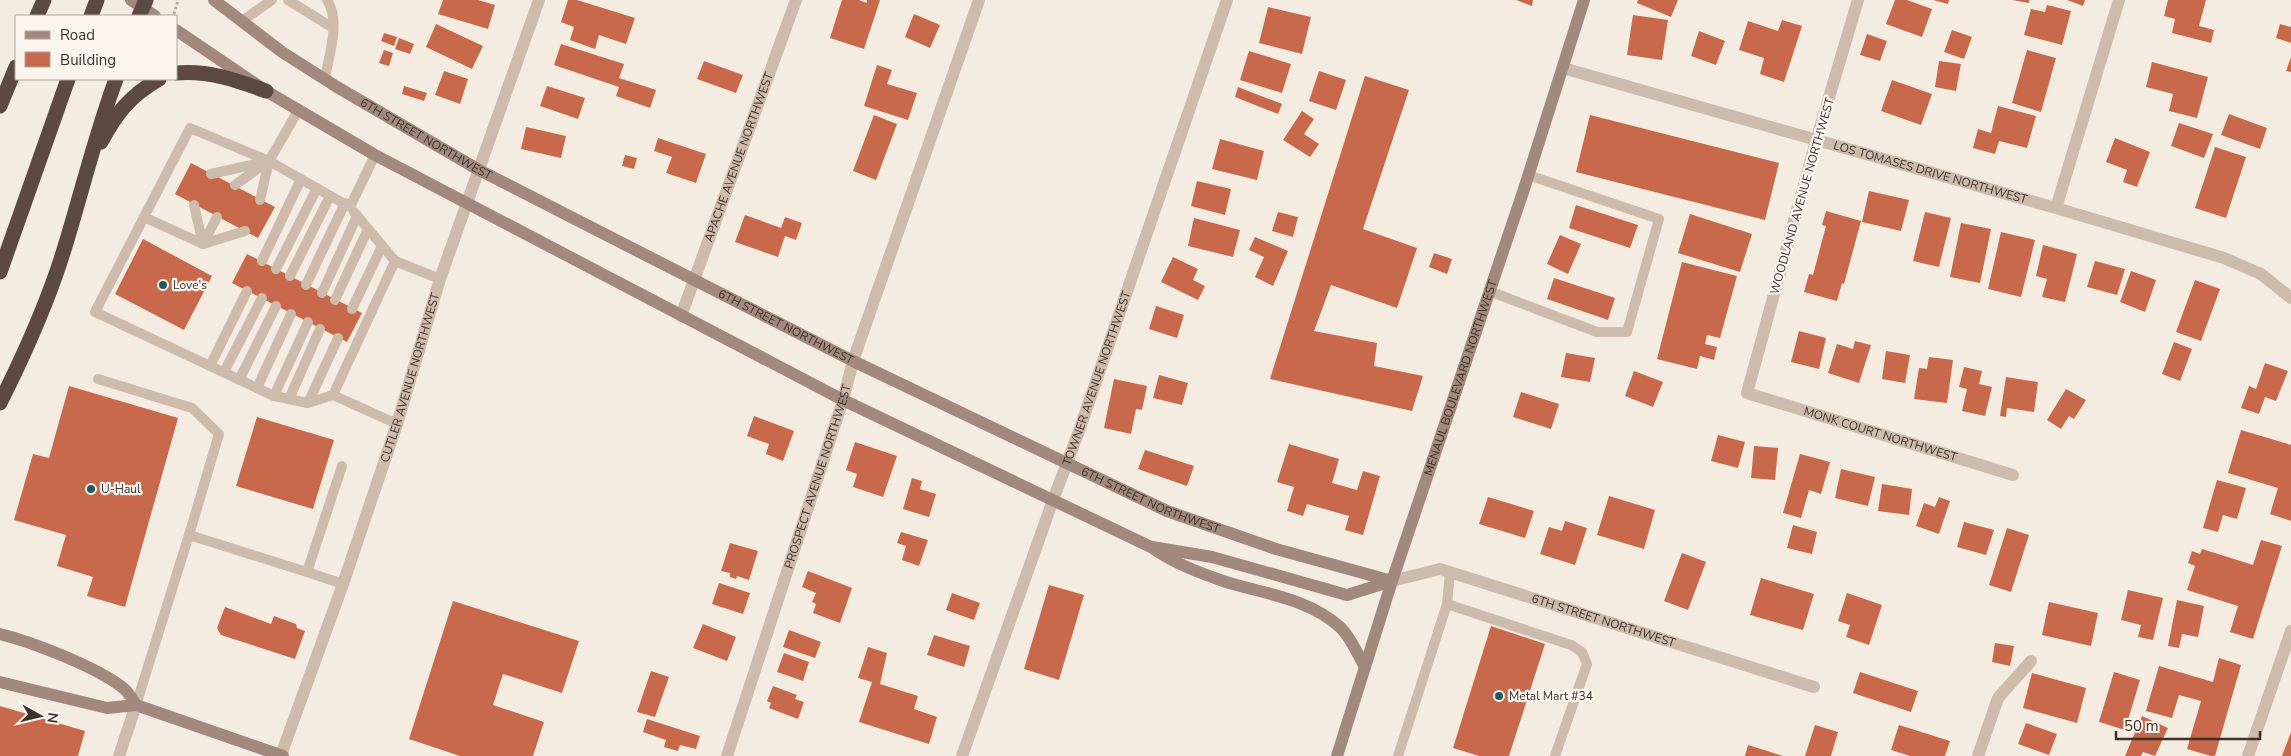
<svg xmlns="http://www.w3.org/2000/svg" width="2291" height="756" viewBox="0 0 2291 756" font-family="'Nunito Sans',sans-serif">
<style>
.building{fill:#c8694b}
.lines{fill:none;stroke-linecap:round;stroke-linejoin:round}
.path{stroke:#b9a596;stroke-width:3;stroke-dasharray:2.5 2.5;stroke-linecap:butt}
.lane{stroke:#cdbbac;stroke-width:10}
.street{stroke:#cdbbac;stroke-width:12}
.secondary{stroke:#a18a7d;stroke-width:12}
.highway{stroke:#5c4a42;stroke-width:15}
.poi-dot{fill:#1f5a5e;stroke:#fbf5ee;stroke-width:2}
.labels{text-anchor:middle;stroke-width:4.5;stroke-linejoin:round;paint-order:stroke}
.street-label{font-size:12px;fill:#3b302b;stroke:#fbf5ee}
.poi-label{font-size:12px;fill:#3b302b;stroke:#fbf5ee;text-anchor:start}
</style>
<rect width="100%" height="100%" fill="#f4ebe1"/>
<!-- building -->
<g class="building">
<path d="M443,0H478L495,5L488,29L438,14Z"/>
<path d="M568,0H577L635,18L626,44L599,35L595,49L570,40L574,27L561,22Z"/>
<path d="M842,0H859L867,3V0H880L864,49L830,38Z"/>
<path d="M1516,0H1533L1532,6Z"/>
<path d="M1638,0H1678L1671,17L1637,3Z"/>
<path d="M1895,0H1907L1932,9L1922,37L1886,24Z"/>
<path d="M1933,0H1949L1948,4Z"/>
<path d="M2012,0H2029V3Z"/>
<path d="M2067,0H2085L2083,6Z"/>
<path d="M2168,0H2206L2199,26L2214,30L2211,43L2172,33L2175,19L2164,16Z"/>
<path d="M2047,5L2071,11L2062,45L2024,35L2031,9L2045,12Z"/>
<path d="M1268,7L1311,17L1302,54L1259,43Z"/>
<path d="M914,14L940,25L930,48L905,37Z"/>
<path d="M1633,15L1668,20L1662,60L1627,55Z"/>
<path d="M1782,20L1802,26L1784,82L1760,74L1764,58L1739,50L1748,21L1778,31Z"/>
<path d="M436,24L483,46L472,69L426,47Z"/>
<path d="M2280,24L2291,27V43L2276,38Z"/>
<path d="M1952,30L1972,37L1964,59L1944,52Z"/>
<path d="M1699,31L1725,41L1716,65L1691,56Z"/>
<path d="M384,33L397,37L394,46L381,41Z"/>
<path d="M1867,34L1887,41L1880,61L1860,55Z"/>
<path d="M399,38L414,44L410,54L395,49Z"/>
<path d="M561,44L624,64L619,78L656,90L650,108L616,96L619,87L554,65Z"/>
<path d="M384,50L393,53L389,66L379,63Z"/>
<path d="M2027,50L2056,58L2041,112L2012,103Z"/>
<path d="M1249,51L1291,64L1282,93L1240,80Z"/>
<path d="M2291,57V72L2286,71Z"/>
<path d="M704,61L743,75L736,93L697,79Z"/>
<path d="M1939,61L1961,64L1956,91L1935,87Z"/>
<path d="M2152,62L2208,77L2197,118L2169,111L2173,94L2146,87Z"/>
<path d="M877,65L892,70L887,84L917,93L908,120L864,106Z"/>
<path d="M444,71L468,79L460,104L435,95Z"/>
<path d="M1319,71L1346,80L1336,110L1309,101Z"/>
<path d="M1365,76L1409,90L1363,229L1417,248L1397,308L1331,285L1314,331L1377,343L1374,366L1423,376L1412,411L1270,379Z"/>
<path d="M1892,80L1932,94L1921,125L1881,111Z"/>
<path d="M404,86L427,93L424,101L402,94Z"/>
<path d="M547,86L585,98L578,119L540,106Z"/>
<path d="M1238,87L1282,104L1278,114L1235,97Z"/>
<path d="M1998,106L2036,116L2027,148L1999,141L1995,154L1973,148L1978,129L1991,133Z"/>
<path d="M1302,111L1314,119L1304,134L1319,144L1310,157L1283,140Z"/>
<path d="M2229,114L2267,128L2260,149L2221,135Z"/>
<path d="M874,115L897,124L876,180L853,171Z"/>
<path d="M1590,115L1779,163L1765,220L1576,172Z"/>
<path d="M2179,123L2213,134L2204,158L2171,146Z"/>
<path d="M526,127L566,136L561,158L521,149Z"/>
<path d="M658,138L706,154L696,183L666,173L672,157L654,151Z"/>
<path d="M2115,138L2150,152L2137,187L2123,182L2127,170L2106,162Z"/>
<path d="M1220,139L1264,151L1257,180L1212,169Z"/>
<path d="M2215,147L2246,157L2226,218L2195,208Z"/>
<path d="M625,155L637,158L634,169L622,166Z"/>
<path d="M191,163L275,207L258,238L175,194Z"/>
<path d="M1197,181L1231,189L1225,215L1191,206Z"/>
<path d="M1869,191L1909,200L1901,231L1862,222Z"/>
<path d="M1576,205L1638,225L1630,248L1569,228Z"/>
<path d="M1826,211L1861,221L1844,284L1842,283L1837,301L1804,292L1809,274L1813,275L1826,226L1822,225Z"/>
<path d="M1278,212L1298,217L1293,237L1272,231Z"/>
<path d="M1925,212L1951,218L1939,267L1913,261Z"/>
<path d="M1690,214L1752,234L1740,272L1678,253Z"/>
<path d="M745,215L781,228L785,217L802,223L796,240L785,236L778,257L735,242Z"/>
<path d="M1194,218L1240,230L1233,257L1188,246Z"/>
<path d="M1961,223L1991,229L1980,283L1950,277Z"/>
<path d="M2001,232L2035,240L2021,297L1988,289Z"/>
<path d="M1560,235L1581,244L1568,274L1547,264Z"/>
<path d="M1255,237L1288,251L1273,286L1255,277L1264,257L1249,250Z"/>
<path d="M143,239L212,276L184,330L115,294Z"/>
<path d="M2043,245L2077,254L2065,302L2042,297L2047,279L2036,276Z"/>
<path d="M1434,253L1452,259L1447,274L1429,267Z"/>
<path d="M247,254L362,313L347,342L232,283Z"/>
<path d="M1173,257L1198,269L1193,280L1205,286L1198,300L1161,282Z"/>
<path d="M2095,261L2125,269L2117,295L2087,287Z"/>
<path d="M1682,262L1737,276L1720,338L1707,335L1705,344L1717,347L1714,360L1700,356L1697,369L1657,359Z"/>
<path d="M2131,271L2156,280L2145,312L2120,302Z"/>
<path d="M1554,278L1615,298L1608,320L1547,299Z"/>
<path d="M2195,280L2220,289L2201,341L2176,332Z"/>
<path d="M1156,306L1184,315L1177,338L1149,329Z"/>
<path d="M1799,331L1826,338L1819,369L1791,362Z"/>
<path d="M1855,341L1871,345L1859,383L1828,373L1837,344L1853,349Z"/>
<path d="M2174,342L2192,349L2180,381L2162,374Z"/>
<path d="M1886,351L1910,355L1905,383L1882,379Z"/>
<path d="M1566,353L1595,358L1590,382L1561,377Z"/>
<path d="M1929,357L1953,360L1947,403L1914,399L1919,368L1927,369Z"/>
<path d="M2265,363L2288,371L2276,401L2265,397L2259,414L2241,408L2249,386L2256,389Z"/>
<path d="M1964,367L1982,371L1979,384L1992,387L1985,416L1962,411L1967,389L1959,387Z"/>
<path d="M1634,371L1663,382L1653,407L1625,396Z"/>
<path d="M1159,375L1188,383L1182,405L1153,398Z"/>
<path d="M2006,377L2038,382L2034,412L2007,408L2006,417L2000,416Z"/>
<path d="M1114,379L1147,386L1142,410L1136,409L1131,434L1104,428Z"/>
<path d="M69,386L178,418L125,607L87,596L93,577L57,566L66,535L14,520L33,454L49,458Z"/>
<path d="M2066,389L2086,400L2074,419L2069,416L2061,429L2047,420Z"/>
<path d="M1521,392L1559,404L1551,429L1513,417Z"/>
<path d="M754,416L794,431L783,461L766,454L769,444L747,436Z"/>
<path d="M257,417L334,440L313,509L236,486Z"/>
<path d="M2241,430L2291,445V521L2270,514L2278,488L2228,473Z"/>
<path d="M1718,435L1745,442L1738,468L1711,461Z"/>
<path d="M855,442L897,456L883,497L853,487L857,474L846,470Z"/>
<path d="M1289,444L1339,459L1332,483L1357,490L1363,471L1380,476L1363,535L1345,530L1349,516L1307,504L1303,516L1287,511L1294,487L1277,482Z"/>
<path d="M1754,446L1778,448L1775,480L1751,478Z"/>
<path d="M1145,450L1194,466L1187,486L1138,469Z"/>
<path d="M1800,454L1830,462L1821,494L1809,490L1801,518L1783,513Z"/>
<path d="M1841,469L1875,477L1868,506L1835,498Z"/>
<path d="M912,478L922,481L920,489L936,494L929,517L903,509Z"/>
<path d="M2217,480L2246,488L2237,519L2223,515L2218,532L2203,528Z"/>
<path d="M1882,484L1912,489L1909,515L1878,511Z"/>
<path d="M1609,496L1655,510L1644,549L1597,535Z"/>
<path d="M1488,497L1534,511L1525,538L1479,524Z"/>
<path d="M1939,497L1950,501L1939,534L1916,526L1924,503L1935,507Z"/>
<path d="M1565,521L1587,528L1575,565L1540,554L1549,527L1562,531Z"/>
<path d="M1964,522L1994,530L1986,555L1957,547Z"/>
<path d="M1793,525L1817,532L1812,554L1787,548Z"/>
<path d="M2007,528L2029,535L2011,592L1989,585Z"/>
<path d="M901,532L928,540L919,566L902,560L906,546L897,543Z"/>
<path d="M2261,540L2282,546L2253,639L2230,632L2238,606L2187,590L2195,566L2188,563L2192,551L2200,554L2202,549L2253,565Z"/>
<path d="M730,543L758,551L749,580L737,576L736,579L730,577V573L721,571Z"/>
<path d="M1682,553L1706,562L1688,610L1664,601Z"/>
<path d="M808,571L852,588L840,623L813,613L816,604L812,602L816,593L802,587Z"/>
<path d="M1761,578L1814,594L1803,630L1750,615Z"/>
<path d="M719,583L750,593L743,614L712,604Z"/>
<path d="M1049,585L1084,595L1059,680L1024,669Z"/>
<path d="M2128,590L2163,598L2153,640L2138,637L2141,625L2121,620Z"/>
<path d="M952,593L980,603L974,620L946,610Z"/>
<path d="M1847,593L1882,605L1869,645L1846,637L1850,625L1838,621Z"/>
<path d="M2177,600L2204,606L2198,637L2182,634L2179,648L2168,646Z"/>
<path d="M453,601L579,641L562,693L503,674L493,705L544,722L533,756H460L409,739Z"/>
<path d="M2049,602L2098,613L2091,646L2042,635Z"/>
<path d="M225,607L271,624L274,616L296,624L297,628L305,631L295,659L221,635L217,628Z"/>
<path d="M703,624L736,637L727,661L693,648Z"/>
<path d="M1491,626L1545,644L1509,756H1479L1453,748Z"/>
<path d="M789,630L821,642L815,658L783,647Z"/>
<path d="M934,635L970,646L964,667L927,655Z"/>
<path d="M1995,643L2014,646L2010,666L1992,662Z"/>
<path d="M868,647L887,653L880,684L918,696L914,709L937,717L929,744L859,722L872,682L858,678Z"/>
<path d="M784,653L809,662L803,681L777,672Z"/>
<path d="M2219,658L2241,665L2215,756H2211L2187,749L2201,701L2179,695L2172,718L2146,711L2159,666L2213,682Z"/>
<path d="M651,671L669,677L655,717L637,712Z"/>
<path d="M1860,672L1918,691L1911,712L1853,693Z"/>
<path d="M2114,672L2140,680L2125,730L2099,722Z"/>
<path d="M2032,673L2086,688L2077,723L2023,708Z"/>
<path d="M773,686L797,695L795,699L804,702L798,719L769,708L771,703L767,701Z"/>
<path d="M0,706L85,731L78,756H0Z"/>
<path d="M2142,716L2168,728L2155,756L2143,752L2141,756H2125Z"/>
<path d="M647,719L700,736L696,749L680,745L678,751L664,747L666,740L643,732Z"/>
<path d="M2026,723L2057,734L2049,755L2018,744Z"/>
<path d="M1815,725L1838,732L1831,756H1805Z"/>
<path d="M1899,725L1950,741L1945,756H1910L1891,750Z"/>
<path d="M2291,732V756H2282Z"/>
<path d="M1748,745L1783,756H1745Z"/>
</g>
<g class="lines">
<!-- path -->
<path class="path" d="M174,14L178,0"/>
<!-- lane -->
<g class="lane">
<path d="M288,0L333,28"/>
<path d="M242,21L272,0"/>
<path d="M325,78C329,55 341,21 327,0"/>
<path d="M299,109L269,161L350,207L375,155"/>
<path d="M269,161L190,128L95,312L274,396L308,403L333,395"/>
<path d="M211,174L269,161"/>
<path d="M235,185L264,164"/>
<path d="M260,200L269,161"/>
<path d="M194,205L203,244"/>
<path d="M354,212L395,261"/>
<path d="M144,217L203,244L245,231"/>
<path d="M203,244L217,217"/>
<path d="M262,261L301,179"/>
<path d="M276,269L317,188"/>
<path d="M290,276L330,196"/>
<path d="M306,285L345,203"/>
<path d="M1489,291L1597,332H1627L1659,219L1528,175"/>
<path d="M322,293L357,216"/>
<path d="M335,300L368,229"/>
<path d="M352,309L382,246"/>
<path d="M210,366L247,291"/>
<path d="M224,372L262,298"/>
<path d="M98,379L192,408L219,434L189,535"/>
<path d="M239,380L276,306"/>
<path d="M257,388L291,314"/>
<path d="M274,396L308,322"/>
<path d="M289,399L320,329"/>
<path d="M308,403L338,338"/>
<path d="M397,424L333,395L395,261L440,279"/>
<path d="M307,572L343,584"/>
<path d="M1447,604L1571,645L1582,652L1587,664L1555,756"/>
<path d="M136,705L189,535L307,572L342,466"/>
<path d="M1398,756L1447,604L1450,572"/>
</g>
<!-- street -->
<g class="street">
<path id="s1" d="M1858,0L1816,141L1747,393L2013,475"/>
<path id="s2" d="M1563,68L2056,208L2224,258L2261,274L2291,298"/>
<path d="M2056,208L2119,0"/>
<path id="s3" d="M681,316L796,0"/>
<path id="s4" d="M1392,581L1440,569L1814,687"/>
<path id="s5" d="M281,755L343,584L397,424L440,279L539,0"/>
<path d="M119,756L136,705"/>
<path id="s6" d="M727,756L843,400L853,361L979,0"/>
<path id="s7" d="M962,756L1053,500L1079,431L1227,0"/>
<path d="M1978,756L1998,698L2031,661"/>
<path d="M2248,756L2291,631"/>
</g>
<!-- secondary -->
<g class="secondary">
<path d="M131,0L155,16"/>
<path id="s8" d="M214,0L282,52L337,87L479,170L853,361L1167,511L1276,549L1392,581"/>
<path d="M176,30L266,91L375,155L843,400L1151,547C1173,563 1200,573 1226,582C1266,594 1310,599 1341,628C1351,638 1358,655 1365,667"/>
<path d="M1152,547L1212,557L1347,595L1392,581"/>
<path d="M0,634C33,642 96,667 122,687C128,691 132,699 136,705"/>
<path d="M0,682L107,708L136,705L283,756"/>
<path id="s9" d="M1337,756L1392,581L1524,189L1584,0"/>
</g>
<!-- highway -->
<g class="highway">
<path d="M37,16L44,0"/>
<path d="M91,16L97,0"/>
<path d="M139,16L146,0"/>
<path d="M176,73C208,70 236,80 266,91"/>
<path d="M0,106L16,67"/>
<path d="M101,142C117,112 130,96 159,79"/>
<path d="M0,272L68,79"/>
<path d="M0,403C24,355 47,304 63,253C81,195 95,136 116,79"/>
</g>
</g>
<!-- markers -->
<g class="poi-dot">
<circle cx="163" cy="285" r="5"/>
<circle cx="91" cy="489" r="5"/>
<circle cx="1499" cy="696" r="5"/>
</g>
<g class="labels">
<!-- street labels -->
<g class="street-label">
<text dy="4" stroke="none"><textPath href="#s8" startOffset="254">6TH STREET NORTHWEST</textPath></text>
<text dy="4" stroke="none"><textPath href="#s3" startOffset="169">APACHE AVENUE NORTHWEST</textPath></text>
<text dy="4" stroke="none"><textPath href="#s2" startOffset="382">LOS TOMASES DRIVE NORTHWEST</textPath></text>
<text transform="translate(1802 196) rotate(-74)" y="4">WOODLAND AVENUE NORTHWEST</text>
<text dy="4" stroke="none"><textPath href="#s8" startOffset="660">6TH STREET NORTHWEST</textPath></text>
<text dy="4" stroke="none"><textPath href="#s5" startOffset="399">CUTLER AVENUE NORTHWEST</textPath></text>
<text dy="4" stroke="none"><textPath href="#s9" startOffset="398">MENAUL BOULEVARD NORTHWEST</textPath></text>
<text dy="4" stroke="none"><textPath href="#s7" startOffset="401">TOWNER AVENUE NORTHWEST</textPath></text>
<text dy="4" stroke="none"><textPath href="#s1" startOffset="548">MONK COURT NORTHWEST</textPath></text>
<text dy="4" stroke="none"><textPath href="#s6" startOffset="294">PROSPECT AVENUE NORTHWEST</textPath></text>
<text dy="4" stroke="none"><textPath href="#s8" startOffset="1064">6TH STREET NORTHWEST</textPath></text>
<text dy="4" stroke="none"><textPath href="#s4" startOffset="221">6TH STREET NORTHWEST</textPath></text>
</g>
<!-- poi labels -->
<g class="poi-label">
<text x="173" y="289">Love's</text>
<text x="101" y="493">U-Haul</text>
<text x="1509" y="700">Metal Mart #34</text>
</g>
</g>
<!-- legend -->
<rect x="15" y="15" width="162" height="65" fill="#fbf5ee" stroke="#aea6a0"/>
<rect x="25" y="31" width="25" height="8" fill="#a18a7d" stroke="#aea6a0"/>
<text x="60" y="40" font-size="15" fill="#3b302b">Road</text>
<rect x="25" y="52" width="25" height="15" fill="#c8694b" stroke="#aea6a0"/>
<text x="60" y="65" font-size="15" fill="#3b302b">Building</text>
<!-- north arrow -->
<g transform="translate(40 716) rotate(98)" stroke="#fbf5ee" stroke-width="4" paint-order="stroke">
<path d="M0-4L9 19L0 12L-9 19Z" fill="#3b302b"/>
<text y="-8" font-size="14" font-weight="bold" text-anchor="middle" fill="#3b302b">N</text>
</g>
<!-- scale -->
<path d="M2116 731v8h144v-8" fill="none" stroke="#3b302b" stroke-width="2.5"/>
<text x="2124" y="731" font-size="15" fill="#3b302b" stroke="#fbf5ee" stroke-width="4" paint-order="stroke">50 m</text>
</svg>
